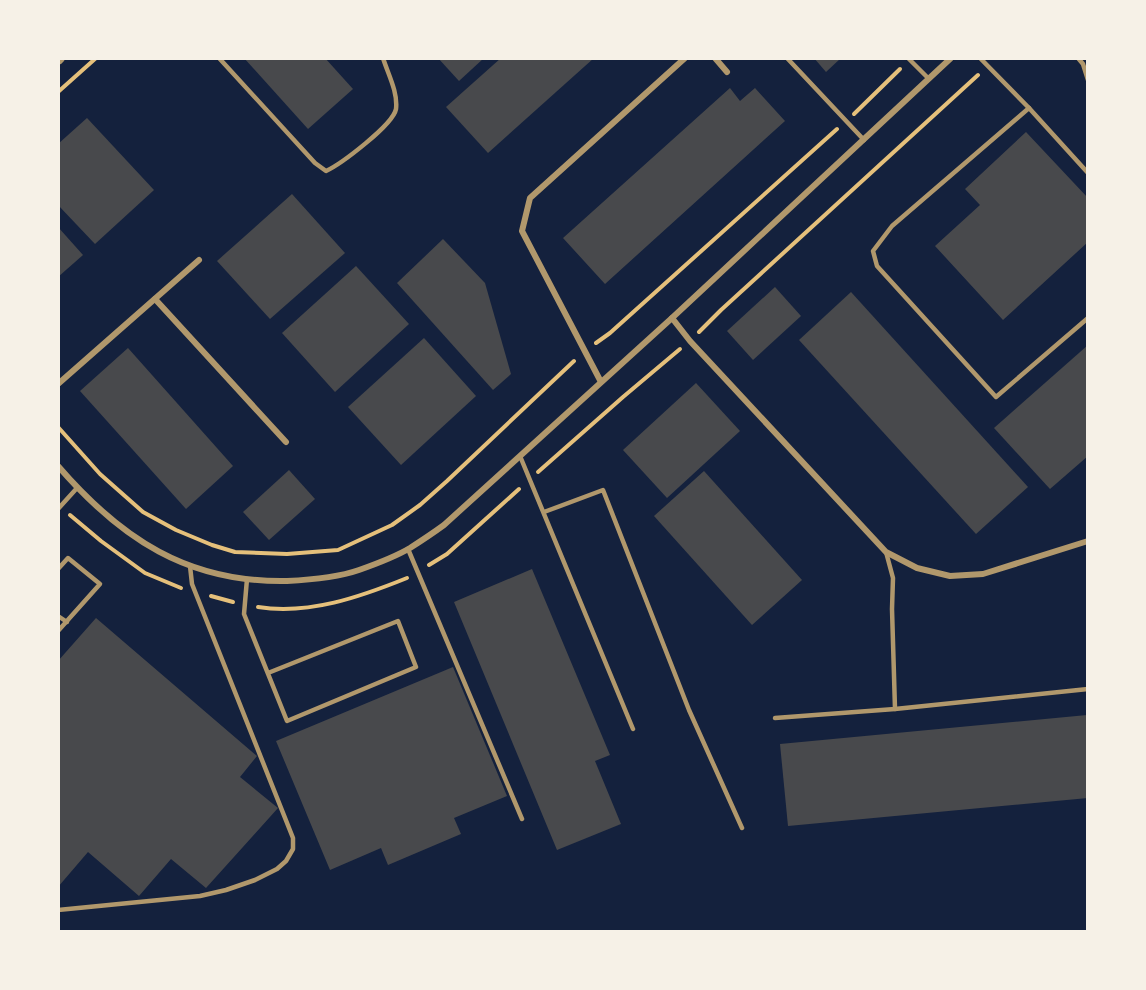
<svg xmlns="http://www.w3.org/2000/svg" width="1146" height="990" viewBox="0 0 1146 990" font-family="Merriweather,serif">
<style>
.building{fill:#48494c}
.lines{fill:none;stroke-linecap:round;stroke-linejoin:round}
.path{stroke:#e5c07b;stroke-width:4}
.service{stroke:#b1986c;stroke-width:4.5}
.minor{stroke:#b1986c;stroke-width:6}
.tertiary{stroke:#b1986c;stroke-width:10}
</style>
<rect width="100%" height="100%" fill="#14213d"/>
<!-- building -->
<g class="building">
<path d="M244,58H325L353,89L308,129Z"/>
<path d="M438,58H484L459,81Z"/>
<path d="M501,58H594L488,153L446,107Z"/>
<path d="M814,58H841L826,72Z"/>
<path d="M730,88L740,101L755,88L785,121L605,284L563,238Z"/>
<path d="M87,118L154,190L95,244L58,205V144Z"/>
<path d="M1026,132L1088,198V242L1003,320L935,246L980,205L965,189Z"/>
<path d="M292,194L345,253L270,319L217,261Z"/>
<path d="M58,227L83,255L58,277Z"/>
<path d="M443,239L485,283L511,374L493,390L397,283Z"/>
<path d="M356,266L409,324L335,392L282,333Z"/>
<path d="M775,287L801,316L753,360L727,331Z"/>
<path d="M851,292L1028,487L976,534L799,340Z"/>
<path d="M424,338L476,396L401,465L348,407Z"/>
<path d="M1088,345V456L1050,489L994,428Z"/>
<path d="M128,348L233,466L186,509L80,391Z"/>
<path d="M696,383L740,431L667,498L623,450Z"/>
<path d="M289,470L315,499L269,540L243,512Z"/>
<path d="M704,471L802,580L752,625L654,516Z"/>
<path d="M532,569L610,755L595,761L621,824L557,850L454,602Z"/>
<path d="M96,618L257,756L240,777L278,808L206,888L171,859L139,896L88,852L58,887V661Z"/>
<path d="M453,667L507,796L454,818L461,834L388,865L381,848L330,870L276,741Z"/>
<path d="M1087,715L1088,798L788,826L780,744Z"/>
</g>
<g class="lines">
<!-- path -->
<g class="path">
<path d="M58,92L96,58"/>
<path d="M854,114L900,69"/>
<path d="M699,332L721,310L978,75"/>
<path d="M596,343L610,333L837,129"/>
<path d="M58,427L100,474L143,512L176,530L212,545L235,552L287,554L338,550L392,525L420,505L447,481L574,361"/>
<path d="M538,472L623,397L680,349"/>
<path d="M70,515L101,541L145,573L181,588"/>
<path d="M429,565L447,554L519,489"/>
<path d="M211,596L233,602"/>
<path d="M258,607C309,615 360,597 407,578"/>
</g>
<!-- service -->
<g class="service">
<path d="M219,58L315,163L326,171C341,164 393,125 396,109C398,92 388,74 383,58"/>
<path d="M787,58L864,140"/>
<path d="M908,58L929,79"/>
<path d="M980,58L1029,108L1088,173"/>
<path d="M1078,58L1083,64L1088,80"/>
<path d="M1029,108L892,226L873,251L877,266L996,397L1088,318"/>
<path d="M520,456L633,729"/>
<path d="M58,509L77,488"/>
<path d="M544,512L603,490L689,710L742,828"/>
<path d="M408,549L522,819"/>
<path d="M58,569L68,558L100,584L58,631"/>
<path d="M247,579L244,614L287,721L416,667L398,621L268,673"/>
<path d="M58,616L67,622"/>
<path d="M895,709L1088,689"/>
<path d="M775,718L895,709L892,609L893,578L886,552"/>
<path d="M58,910L200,896L226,890L255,880L277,869L286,861L293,849V838L192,584L190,566"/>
</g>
<!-- minor -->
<g class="minor">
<path d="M715,58L727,72"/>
<path d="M155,299L286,442"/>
<path d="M672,318L690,341L886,552L917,568L950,576L983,574L1088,541"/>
<path d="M601,382L522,231L530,198L685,58"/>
<path d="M58,384L199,260"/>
<path d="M58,466C121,539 188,583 287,581C308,580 339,577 359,570C376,564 395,557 410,548C421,541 433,533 444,525L672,318L951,58"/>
</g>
<!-- tertiary -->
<path class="tertiary" d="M58,60L60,58"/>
</g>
<!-- border -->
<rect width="1146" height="990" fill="none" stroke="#f6f1e7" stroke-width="120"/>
</svg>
